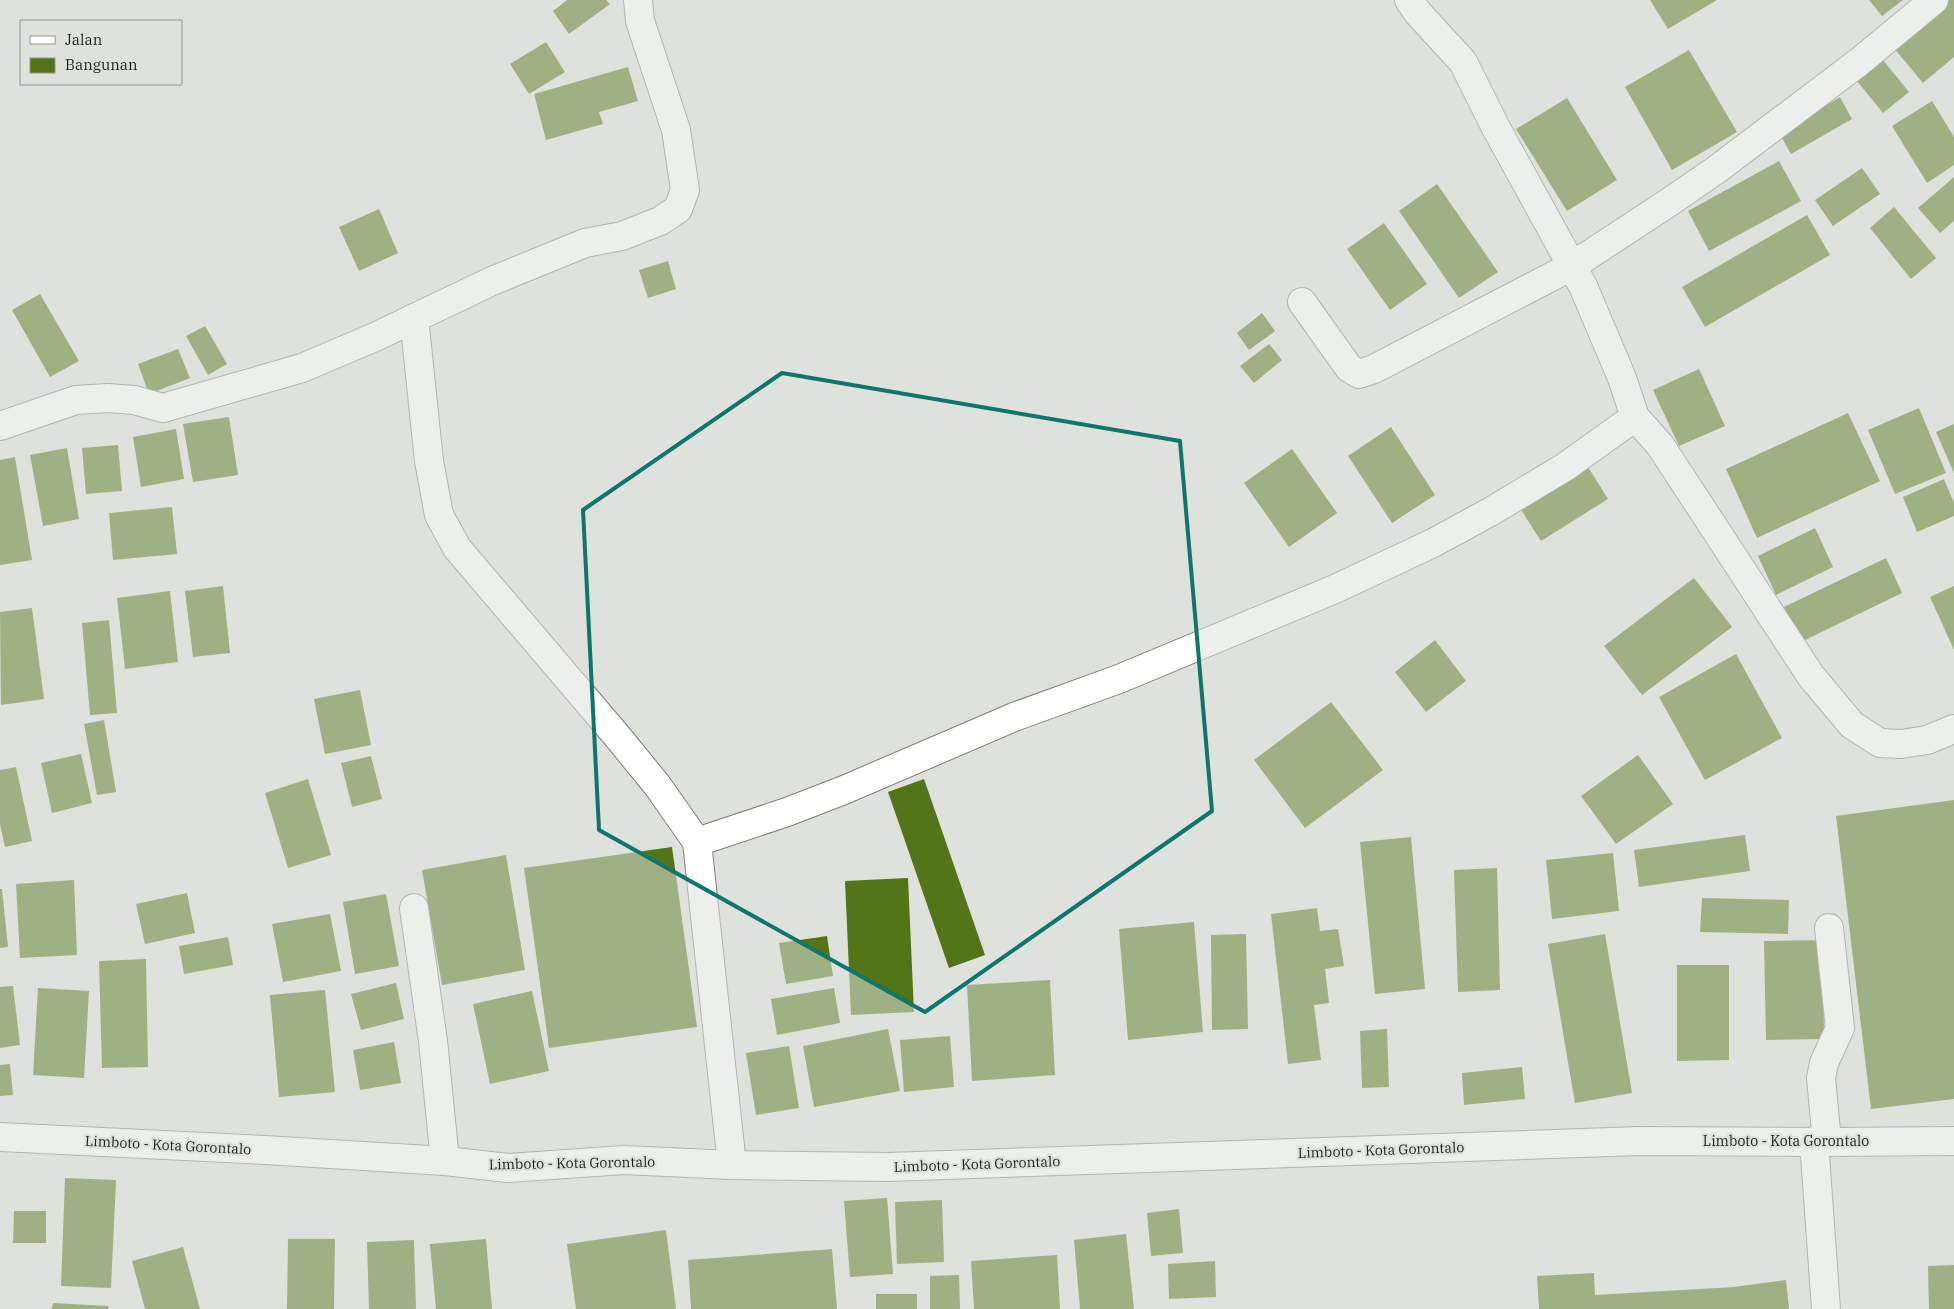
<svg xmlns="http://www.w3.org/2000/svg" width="1954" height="1309" viewBox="0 0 1954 1309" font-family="'IBM Plex Serif',serif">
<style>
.building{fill:#527617}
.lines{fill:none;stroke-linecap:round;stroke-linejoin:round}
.minor-casing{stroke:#7b7e78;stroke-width:30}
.highway-casing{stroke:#7b7e78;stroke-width:30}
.minor{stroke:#fff;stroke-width:28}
.highway{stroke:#fff;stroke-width:28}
.marked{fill:none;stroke:#0f766e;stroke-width:4;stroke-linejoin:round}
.labels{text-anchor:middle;stroke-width:4.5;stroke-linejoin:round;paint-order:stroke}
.street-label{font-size:14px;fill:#1f211e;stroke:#dfe2dc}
</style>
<rect width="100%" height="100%" fill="#dfe2dc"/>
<!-- building -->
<g class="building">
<path d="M567,0H606L610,4L569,34L553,11Z"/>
<path d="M1650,0H1717L1668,29Z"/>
<path d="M1869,0H1903L1882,16Z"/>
<path d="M1938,0H1954V57L1923,83L1888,41Z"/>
<path d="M546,42L565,72L529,94L510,64Z"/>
<path d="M1689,50L1737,132L1672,170L1625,87Z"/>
<path d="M1883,60L1909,92L1883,113L1857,81Z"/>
<path d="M628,67L638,101L599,112L603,124L546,140L534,94Z"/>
<path d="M1840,97L1852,119L1791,154L1779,133Z"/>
<path d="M1567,98L1617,180L1567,211L1516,129Z"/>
<path d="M1932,101L1954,137V165L1927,183L1892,126Z"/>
<path d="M1779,161L1801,201L1709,251L1688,211Z"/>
<path d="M1862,168L1880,194L1833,226L1815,200Z"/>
<path d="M1954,177V221L1940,233L1918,208Z"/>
<path d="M1437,184L1498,272L1459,298L1399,211Z"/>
<path d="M1894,207L1936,258L1911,279L1870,228Z"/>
<path d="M379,209L398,253L359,271L339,227Z"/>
<path d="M1807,215L1830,255L1705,327L1682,287Z"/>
<path d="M1384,223L1427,284L1390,310L1347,249Z"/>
<path d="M668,261L676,289L648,298L639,270Z"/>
<path d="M40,294L79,361L50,377L12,310Z"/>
<path d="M1262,313L1275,331L1249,350L1237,333Z"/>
<path d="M205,326L227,364L208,375L186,336Z"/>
<path d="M1269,344L1282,360L1254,383L1240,366Z"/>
<path d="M178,349L190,378L149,394L138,364Z"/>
<path d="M1699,369L1725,426L1679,446L1653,390Z"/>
<path d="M1919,408L1946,473L1895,494L1868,430Z"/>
<path d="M1848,413L1880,481L1757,538L1726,469Z"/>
<path d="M229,417L238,475L193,482L183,424Z"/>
<path d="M1954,424V473L1936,432Z"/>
<path d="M1391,427L1435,495L1392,523L1348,456Z"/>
<path d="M176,429L184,479L141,487L133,437Z"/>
<path d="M118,445L122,491L86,494L82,448Z"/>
<path d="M67,448L79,519L43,526L30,455Z"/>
<path d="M1292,449L1337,513L1289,547L1244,483Z"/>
<path d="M15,457L32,560L0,565V460Z"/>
<path d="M1585,462L1608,499L1541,541L1518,505Z"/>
<path d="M1944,479L1954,503V516L1917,532L1903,497Z"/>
<path d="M172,507L177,554L113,560L109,513Z"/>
<path d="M1815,528L1833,567L1776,595L1758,556Z"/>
<path d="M1886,558L1902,593L1801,642L1784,607Z"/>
<path d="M1694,578L1732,627L1642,695L1604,646Z"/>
<path d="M223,586L230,653L193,657L185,591Z"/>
<path d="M1954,586V650L1930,597Z"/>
<path d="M170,591L178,662L125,669L117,598Z"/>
<path d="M32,608L44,699L1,705L0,612Z"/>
<path d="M109,620L117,713L90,715L82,623Z"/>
<path d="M1435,640L1466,681L1426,712L1395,672Z"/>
<path d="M1736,654L1782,738L1705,780L1659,697Z"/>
<path d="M360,690L371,745L325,754L314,699Z"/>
<path d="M1331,702L1383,770L1305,828L1254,760Z"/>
<path d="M104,720L116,792L97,795L84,724Z"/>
<path d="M81,754L92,803L52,813L41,763Z"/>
<path d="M1638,755L1673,804L1616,844L1581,796Z"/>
<path d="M371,756L382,799L352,807L341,763Z"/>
<path d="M16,767L32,841L5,847L0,824V770Z"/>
<path d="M308,779L331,855L288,868L265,793Z"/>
<path d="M924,779L985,955L949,968L888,792Z"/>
<path d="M1954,800V1099L1871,1109L1836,816Z"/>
<path d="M1745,835L1750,871L1639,887L1634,850Z"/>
<path d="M1411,837L1425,989L1375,994L1360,842Z"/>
<path d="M672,847L697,1027L549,1048L524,868Z"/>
<path d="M1613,853L1619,911L1552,919L1546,860Z"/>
<path d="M506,855L525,970L442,985L422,870Z"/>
<path d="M1497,868L1500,990L1458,992L1454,870Z"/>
<path d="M908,878L914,1012L851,1015L845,881Z"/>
<path d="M74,880L77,955L20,958L16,884Z"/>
<path d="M0,889H2L8,947L0,948Z"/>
<path d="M187,893L195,933L145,944L136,904Z"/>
<path d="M386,894L399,966L355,974L343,902Z"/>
<path d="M1702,898L1789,900L1788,934L1700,932Z"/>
<path d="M1317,908L1320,931L1338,929L1344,966L1325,969L1329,1003L1314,1005L1321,1060L1288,1064L1271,914Z"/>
<path d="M330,914L341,971L283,982L272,924Z"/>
<path d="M1194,922L1203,1032L1128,1040L1119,929Z"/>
<path d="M1246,934L1248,1029L1212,1030L1211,935Z"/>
<path d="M1605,934L1632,1093L1575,1103L1548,944Z"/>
<path d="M827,936L833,976L786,984L779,943Z"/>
<path d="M228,937L233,965L184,974L179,946Z"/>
<path d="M1823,940L1824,1039L1766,1040L1764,941Z"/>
<path d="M146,959L148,1067L102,1068L99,961Z"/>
<path d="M1677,965H1729V1060L1677,1061Z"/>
<path d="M1050,980L1055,1075L972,1081L967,985Z"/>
<path d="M396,983L404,1019L361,1030L351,994Z"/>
<path d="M13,986L20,1045L0,1048V987Z"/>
<path d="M38,988L89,991L84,1078L33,1075Z"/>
<path d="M834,988L840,1023L777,1035L771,999Z"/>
<path d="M325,990L335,1092L279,1097L270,995Z"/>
<path d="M532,991L549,1071L490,1084L473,1004Z"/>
<path d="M888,1029L900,1091L814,1107L803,1046Z"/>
<path d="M1387,1029L1389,1087L1362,1088L1360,1031Z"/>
<path d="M950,1036L954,1087L904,1092L900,1040Z"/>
<path d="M394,1042L401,1083L360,1090L353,1050Z"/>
<path d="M789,1046L799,1108L756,1115L746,1053Z"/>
<path d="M10,1064L13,1095L0,1096V1065Z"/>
<path d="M1522,1067L1525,1099L1464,1105L1462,1073Z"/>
<path d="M65,1178L116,1180L111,1288L61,1286Z"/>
<path d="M887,1198L893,1274L850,1277L844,1201Z"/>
<path d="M942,1200L944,1262L897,1264L895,1202Z"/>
<path d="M1179,1209L1183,1253L1151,1256L1147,1213Z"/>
<path d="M14,1211H46V1243H13Z"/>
<path d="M666,1230L676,1309H576L567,1244Z"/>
<path d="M1126,1234L1134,1309H1080L1074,1240Z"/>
<path d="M288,1239H335L334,1309H287Z"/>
<path d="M486,1239L492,1309H436L430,1244Z"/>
<path d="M414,1240L416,1309H369L367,1242Z"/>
<path d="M183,1247L200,1309H145L132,1261Z"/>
<path d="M832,1249L837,1309H691L688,1260Z"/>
<path d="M1057,1255L1060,1309H974L971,1261Z"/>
<path d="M1215,1261L1216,1297L1169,1299L1168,1264Z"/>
<path d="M1954,1265V1309H1929L1928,1266Z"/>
<path d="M1594,1273L1595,1295L1734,1287L1786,1280L1789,1309H1539L1537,1276Z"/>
<path d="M959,1275L960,1309H930V1276Z"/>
<rect x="876" y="1294" width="41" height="15"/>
<path d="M53,1303L109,1306L108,1309H52Z"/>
</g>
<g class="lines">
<!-- minor casing -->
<g class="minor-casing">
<g id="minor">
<path d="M1409,0L1418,13L1463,62L1496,128L1583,286L1622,378L1635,417L1660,445L1811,676L1852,725L1880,743L1901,744L1927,740L1954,729"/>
<path d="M1302,302L1349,368L1359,374L1374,369L1572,266L1668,203L1716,170L1859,62L1934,0"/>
<path d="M414,318L429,461L439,515L457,548L617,736L657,785L697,842L732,1165"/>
<path d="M0,426L76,400L108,398L134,400L163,408L302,368L375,337L492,281L585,243L622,236L660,221L678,209L685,190L676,130L640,21L638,0"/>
<path d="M697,842L787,812L844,790L1014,717L1119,679L1335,589L1433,543L1490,512L1565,467L1635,417"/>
<path d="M414,908L433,1041L445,1161"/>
<path d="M1814,1141L1826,1309"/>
<path d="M1827,1142L1821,1078L1824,1063L1840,1028L1829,928"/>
</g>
</g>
<!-- highway casing -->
<g class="highway-casing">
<path id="highway" d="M0,1137L265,1150L445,1161L508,1168L624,1160L732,1165L888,1167L1639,1141L1827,1142L1954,1141"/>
</g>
<!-- minor -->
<use href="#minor" class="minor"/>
<!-- highway -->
<use href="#highway" class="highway"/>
</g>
<!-- marked area -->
<path d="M0 0H1954V1309H0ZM782,373L1180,441L1212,811L925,1012L599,830L583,510Z" fill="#dfe2dc" fill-opacity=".55" fill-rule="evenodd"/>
<path class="marked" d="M782,373L1180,441L1212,811L925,1012L599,830L583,510Z"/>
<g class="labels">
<!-- street labels -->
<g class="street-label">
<text x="1786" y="1146">Limboto - Kota Gorontalo</text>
<text transform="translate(168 1145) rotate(3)" y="5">Limboto - Kota Gorontalo</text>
<text transform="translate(1381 1150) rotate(-2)" y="5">Limboto - Kota Gorontalo</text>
<text transform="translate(572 1163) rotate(-1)" y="5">Limboto - Kota Gorontalo</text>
<text transform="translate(977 1164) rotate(-2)" y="5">Limboto - Kota Gorontalo</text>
</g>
</g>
<!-- legend -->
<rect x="20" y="20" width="162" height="65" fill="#dfe2dc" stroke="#929590"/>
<rect x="30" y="36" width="25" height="8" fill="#ffffff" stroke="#929590"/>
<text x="65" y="45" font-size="15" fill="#1f211e">Jalan</text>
<rect x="30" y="58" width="25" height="15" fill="#527617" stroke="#929590"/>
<text x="65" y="70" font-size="15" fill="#1f211e">Bangunan</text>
</svg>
